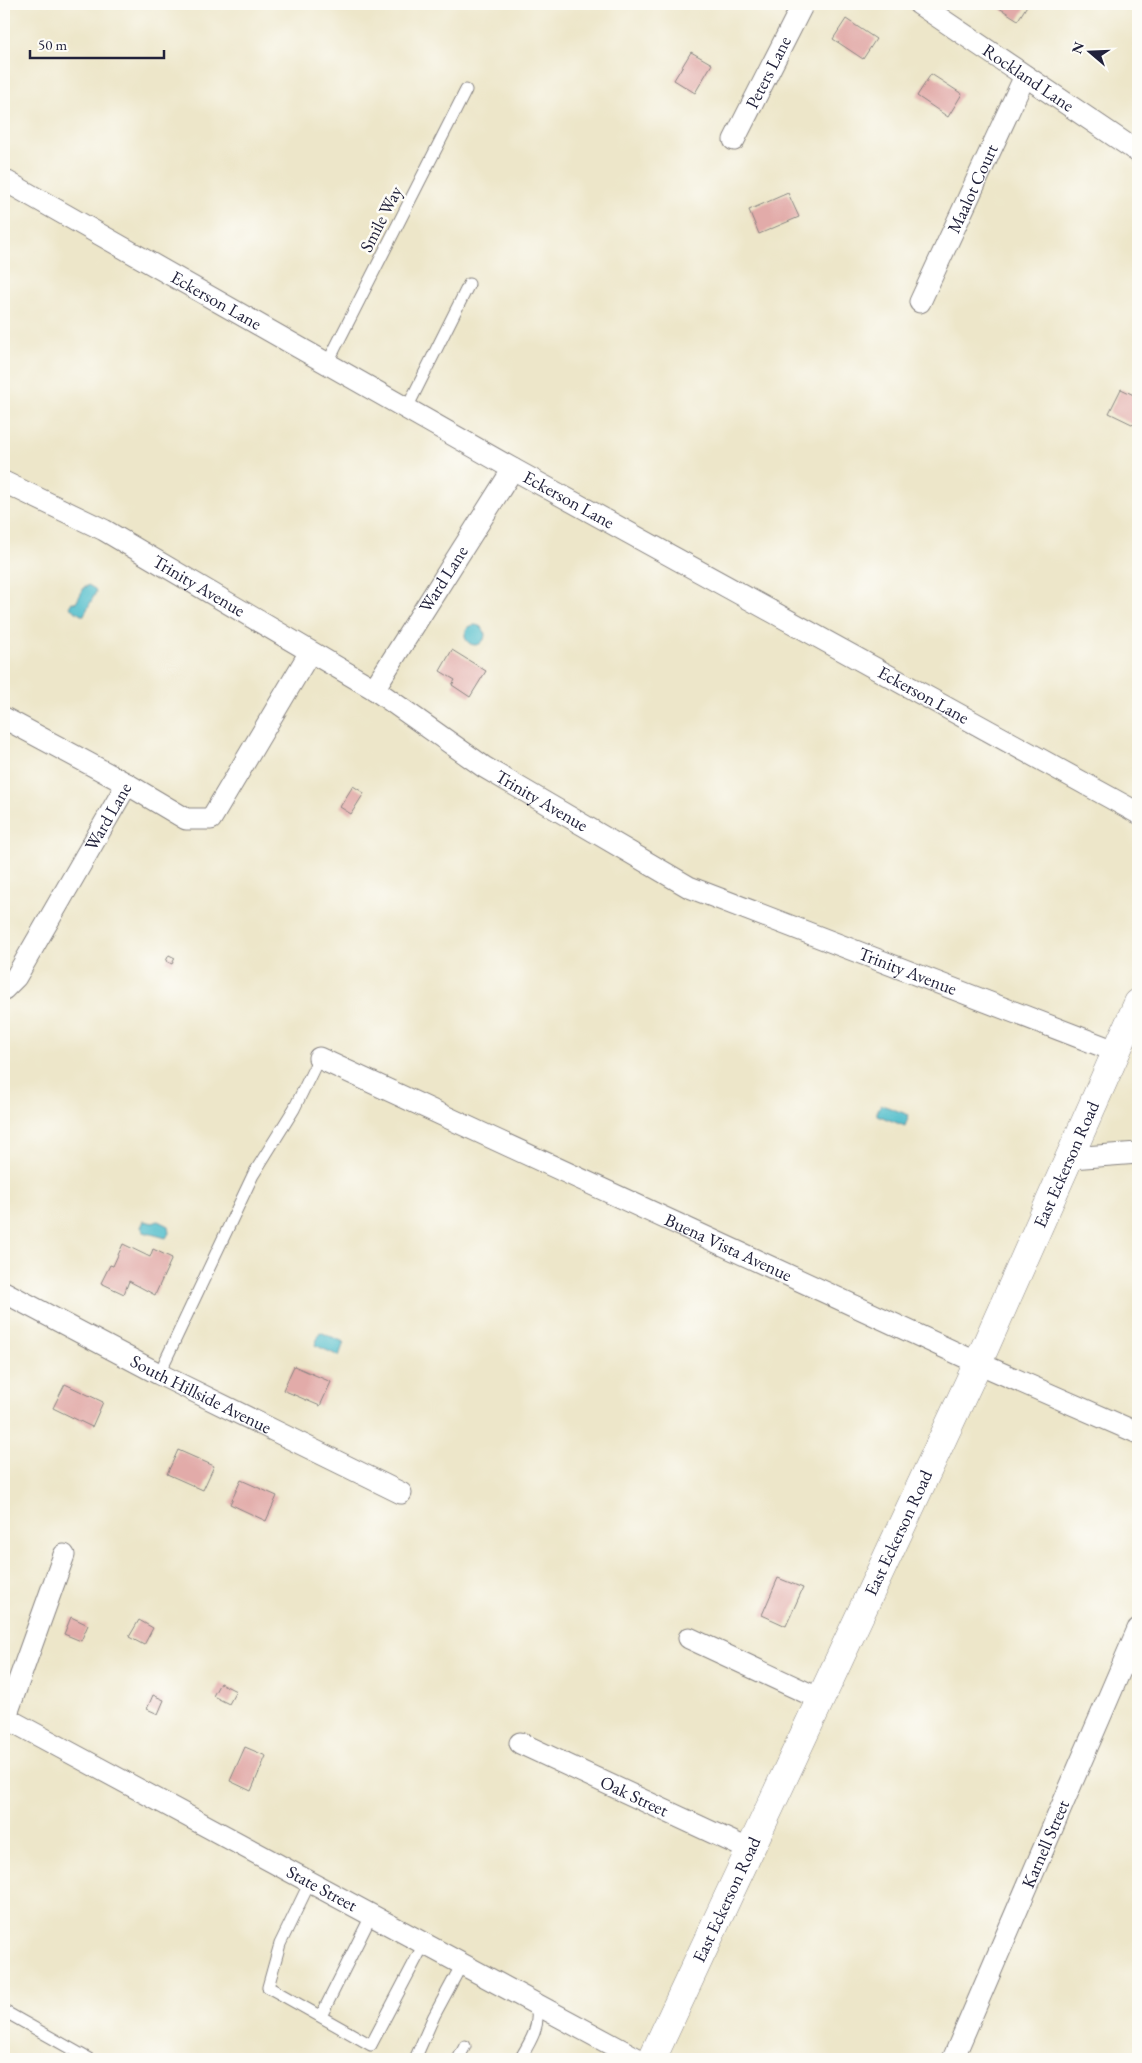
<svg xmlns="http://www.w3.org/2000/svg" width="1142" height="2063" viewBox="0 0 1142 2063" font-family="'EB Garamond',serif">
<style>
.water{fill:#51becb;stroke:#3a7083}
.building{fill:#e2aba9}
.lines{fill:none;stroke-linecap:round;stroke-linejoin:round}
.lane-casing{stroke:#888482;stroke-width:13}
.street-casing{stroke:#888482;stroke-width:23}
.secondary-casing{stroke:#888482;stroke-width:29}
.lane{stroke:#fff;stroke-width:11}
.street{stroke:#fff;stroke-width:21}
.secondary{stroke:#fff;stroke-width:28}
.labels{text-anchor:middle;stroke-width:5;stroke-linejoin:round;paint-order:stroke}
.street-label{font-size:18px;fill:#22223b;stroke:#fdfcf7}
</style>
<rect width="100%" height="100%" fill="#fdfcf7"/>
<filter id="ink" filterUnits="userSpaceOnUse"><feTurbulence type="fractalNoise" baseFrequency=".02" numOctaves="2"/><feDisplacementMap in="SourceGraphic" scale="10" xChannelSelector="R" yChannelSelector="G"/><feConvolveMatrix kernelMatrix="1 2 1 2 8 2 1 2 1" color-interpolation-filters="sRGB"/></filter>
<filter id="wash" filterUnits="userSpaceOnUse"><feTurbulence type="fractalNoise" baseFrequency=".0096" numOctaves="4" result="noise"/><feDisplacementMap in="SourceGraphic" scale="20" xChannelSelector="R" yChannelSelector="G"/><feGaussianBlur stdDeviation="1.12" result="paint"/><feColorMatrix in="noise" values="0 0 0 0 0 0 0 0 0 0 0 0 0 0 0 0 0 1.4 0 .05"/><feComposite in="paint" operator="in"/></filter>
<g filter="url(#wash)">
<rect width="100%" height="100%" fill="#ede6c9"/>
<!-- water -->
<g class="water">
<path d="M88,585L95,589L96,592L84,615H81L69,607L72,602L76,603L85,586L87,587Z"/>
<circle cx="475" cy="635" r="10"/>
<path d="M882,1105L909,1115L905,1126L877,1115V1109Z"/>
<path d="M144,1221L153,1223L158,1221L168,1226L169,1233L166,1238L144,1232L141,1227Z"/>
<path d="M320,1332L344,1342L339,1356L315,1345Z"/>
</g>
<g id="blocks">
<!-- building -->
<g class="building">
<path d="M993,4H1028L1018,20Z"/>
<path d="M846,19L876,39L863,59L833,39Z"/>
<path d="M691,52L712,64L695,93L674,80Z"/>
<path d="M931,74L962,94L948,117L917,96Z"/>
<path d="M788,193L799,217L759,234L749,210Z"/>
<path d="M1121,389L1138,397V427L1109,413Z"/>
<path d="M452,650L486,671L470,697L452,685L455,680L440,671Z"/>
<path d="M353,786L364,793L351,814L340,807Z"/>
<path d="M169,955L175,958L172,964L166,961Z"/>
<path d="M123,1244L150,1257L153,1249L172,1258L155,1295L129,1281L124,1294L101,1283L110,1265L113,1266Z"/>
<path d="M294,1366L331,1382L320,1406L283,1390Z"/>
<path d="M65,1384L103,1402L92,1427L53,1408Z"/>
<path d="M178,1450L214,1466L203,1490L167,1474Z"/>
<path d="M241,1480L277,1496L266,1521L230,1504Z"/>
<path d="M778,1578L803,1588L786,1626L762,1615Z"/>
<path d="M71,1617L88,1625L81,1641L64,1634Z"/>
<path d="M139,1620L153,1628L144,1645L129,1637Z"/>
<path d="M220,1683L236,1691L229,1704L213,1696Z"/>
<path d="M153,1695L164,1700L158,1714L147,1709Z"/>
<path d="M245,1747L266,1756L251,1791L230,1781Z"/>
</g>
</g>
</g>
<g filter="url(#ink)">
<use href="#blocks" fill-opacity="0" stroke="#888482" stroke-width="1"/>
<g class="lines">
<!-- lane casing -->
<g class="lane-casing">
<g id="lane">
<path d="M327,364L466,90"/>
<path d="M407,408L469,284"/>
<path d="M159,1374L253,1175L294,1109L319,1058"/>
<path d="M310,1882L280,1944L268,1987L371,2045L424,1944"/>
<path d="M4,2011L89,2059"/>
<path d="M321,2016L371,1916"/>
<path d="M415,2059L434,2016L462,1964"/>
<path d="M458,2059L465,2046"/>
<path d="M520,2059C531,2041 541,2025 536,2004"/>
</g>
</g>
<!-- street casing -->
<g class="street-casing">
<g id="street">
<path id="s1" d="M919,4L1138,152"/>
<path id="s2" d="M734,140L803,4"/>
<path id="s3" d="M4,180L513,469L1138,813"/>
<path id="s4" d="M920,302L1025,76"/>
<path id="s5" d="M4,482L104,530L374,689L484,767L689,887L1115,1051"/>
<path id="s6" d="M374,689L513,469"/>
<path d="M4,718L127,784L186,819H211L310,652"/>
<path id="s7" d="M4,989L16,977L127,784"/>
<path id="s8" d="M319,1058L978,1363L1138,1433"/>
<path d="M1071,1158L1138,1153"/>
<path id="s9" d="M4,1292L159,1374L401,1493"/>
<path d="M689,1638L820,1699"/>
<path id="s10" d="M6,1718L638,2059"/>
<path d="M4,1722L64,1555"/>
<path id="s11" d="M520,1743L750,1850"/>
<path id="s12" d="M953,2059L1138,1629"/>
</g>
</g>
<!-- secondary casing -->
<g class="secondary-casing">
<g id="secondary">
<path id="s13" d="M652,2059L978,1363L1138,1003"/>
</g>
</g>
<!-- lane -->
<use href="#lane" class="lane"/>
<!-- street -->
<use href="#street" class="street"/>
<!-- secondary -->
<use href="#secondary" class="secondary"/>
</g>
</g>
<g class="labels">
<!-- street labels -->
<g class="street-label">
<text dy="6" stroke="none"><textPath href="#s2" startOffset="76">Peters Lane</textPath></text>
<text dy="6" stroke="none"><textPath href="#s1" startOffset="132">Rockland Lane</textPath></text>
<text dy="6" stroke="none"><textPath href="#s4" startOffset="125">Maalot Court</textPath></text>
<text transform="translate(381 219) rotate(-63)" y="6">Smile Way</text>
<text dy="6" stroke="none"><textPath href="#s3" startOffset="244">Eckerson Lane</textPath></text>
<text dy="6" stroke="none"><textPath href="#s3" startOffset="649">Eckerson Lane</textPath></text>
<text dy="6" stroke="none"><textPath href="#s6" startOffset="130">Ward Lane</textPath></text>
<text dy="6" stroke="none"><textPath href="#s5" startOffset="221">Trinity Avenue</textPath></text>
<text dy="6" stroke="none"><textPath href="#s3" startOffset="1054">Eckerson Lane</textPath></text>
<text dy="6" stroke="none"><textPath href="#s5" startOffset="626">Trinity Avenue</textPath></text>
<text dy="6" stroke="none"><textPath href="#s7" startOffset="202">Ward Lane</textPath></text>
<text dy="6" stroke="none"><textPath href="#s5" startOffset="1031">Trinity Avenue</textPath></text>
<text dy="6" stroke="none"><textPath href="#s13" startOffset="986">East Eckerson Road</textPath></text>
<text dy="6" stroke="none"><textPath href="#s8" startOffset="451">Buena Vista Avenue</textPath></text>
<text dy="6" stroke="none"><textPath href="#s9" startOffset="222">South Hillside Avenue</textPath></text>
<text dy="6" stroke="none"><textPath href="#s13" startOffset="581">East Eckerson Road</textPath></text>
<text dy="6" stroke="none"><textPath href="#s11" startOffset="126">Oak Street</textPath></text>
<text dy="6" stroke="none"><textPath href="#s12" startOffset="234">Karnell Street</textPath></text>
<text dy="6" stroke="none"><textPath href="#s10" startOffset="359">State Street</textPath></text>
<text dy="6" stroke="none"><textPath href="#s13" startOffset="176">East Eckerson Road</textPath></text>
</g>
</g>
<!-- margin -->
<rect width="1142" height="2063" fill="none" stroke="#fdfcf7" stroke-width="20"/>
<!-- north arrow -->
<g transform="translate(1090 52) rotate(289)" stroke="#fdfcf7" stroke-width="4" paint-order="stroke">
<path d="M0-4L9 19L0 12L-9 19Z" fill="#22223b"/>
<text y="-8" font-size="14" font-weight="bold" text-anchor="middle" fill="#22223b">N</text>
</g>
<!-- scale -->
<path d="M30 50v8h134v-8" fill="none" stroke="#22223b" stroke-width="2.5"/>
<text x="38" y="50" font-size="15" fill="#22223b" stroke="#fdfcf7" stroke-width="4" paint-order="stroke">50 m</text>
</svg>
